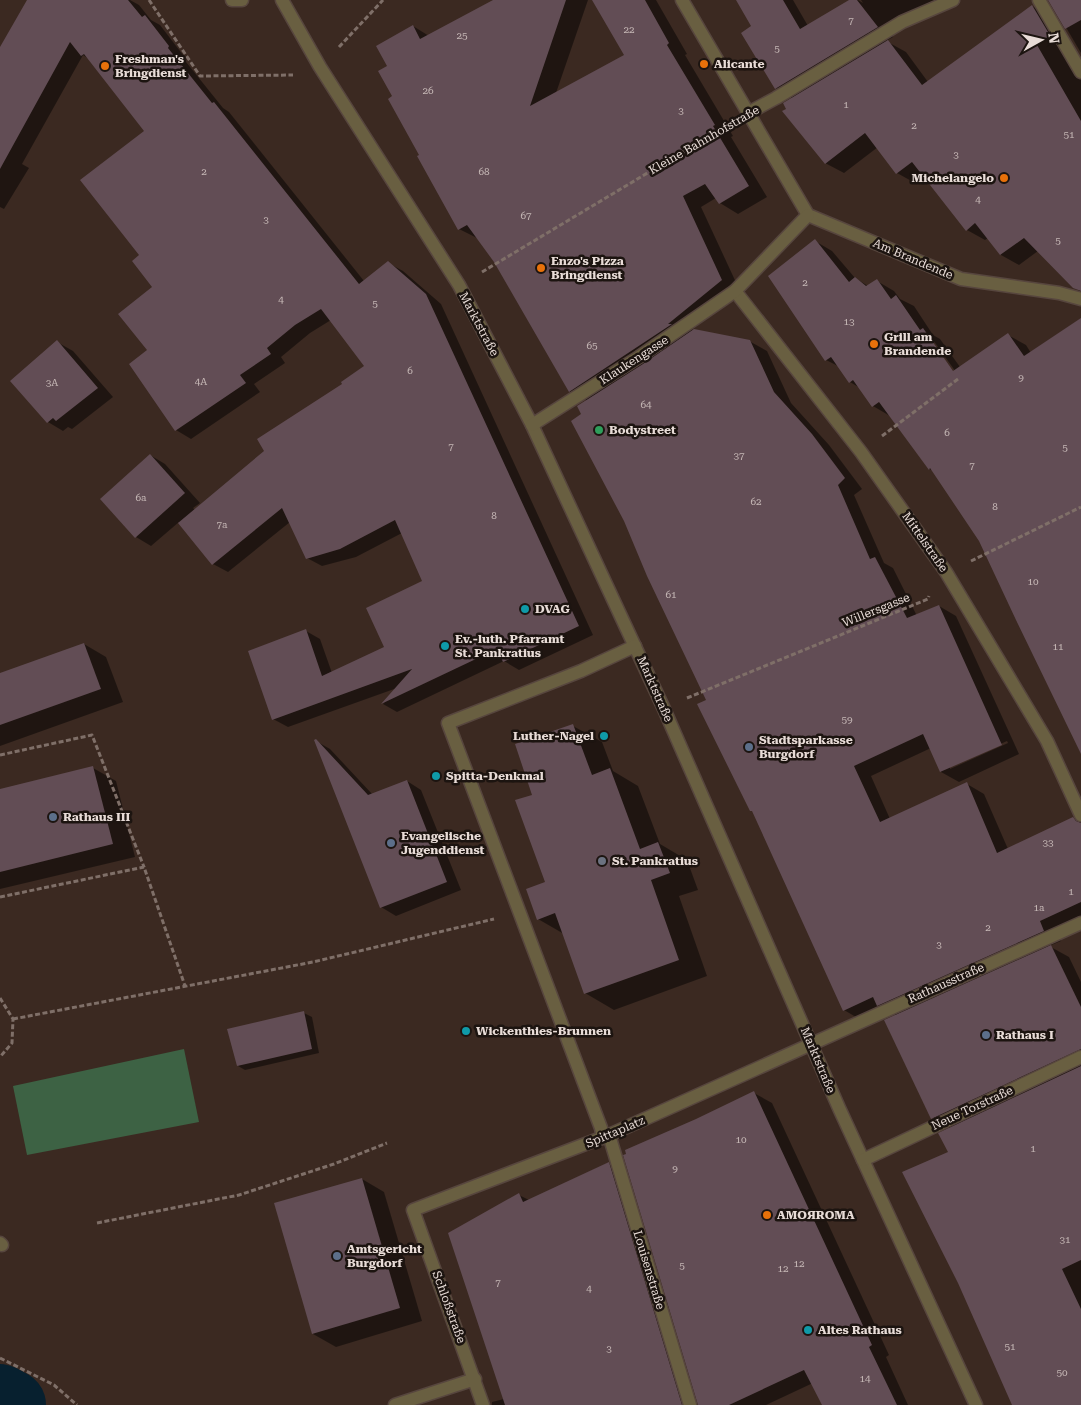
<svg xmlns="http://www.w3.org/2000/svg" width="1081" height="1405" viewBox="0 0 1081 1405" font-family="'Roboto Serif',serif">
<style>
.green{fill:#3d6244}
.shadow{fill:#0007;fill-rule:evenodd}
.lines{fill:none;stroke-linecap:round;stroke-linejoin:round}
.river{stroke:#07202f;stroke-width:70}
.building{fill:#624d55}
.lane-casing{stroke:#57463e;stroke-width:15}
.street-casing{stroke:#57463e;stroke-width:15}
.path{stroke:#7f6f68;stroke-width:3;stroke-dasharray:5 2.5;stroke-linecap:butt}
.lane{stroke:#695f41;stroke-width:12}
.street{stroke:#695f41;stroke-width:12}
.food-dot{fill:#e8710a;stroke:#1c1410;stroke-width:2}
.leisure-dot{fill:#2e9e5b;stroke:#1c1410;stroke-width:2}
.culture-dot{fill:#0f9aa8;stroke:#1c1410;stroke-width:2}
.service-dot{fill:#5c6f8a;stroke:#1c1410;stroke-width:2}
.worship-dot{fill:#6b7280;stroke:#1c1410;stroke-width:2}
.labels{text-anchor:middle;stroke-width:5;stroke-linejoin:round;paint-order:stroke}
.number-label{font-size:10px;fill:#c6b8b6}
.poi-label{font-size:12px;font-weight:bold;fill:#e8dcd7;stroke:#1c1410;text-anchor:start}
.street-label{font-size:12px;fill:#e8dcd7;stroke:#1c1410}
</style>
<rect width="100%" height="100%" fill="#3b2921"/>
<!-- green -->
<path class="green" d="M184,1049L199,1122L27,1155L13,1086Z"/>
<!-- shadow -->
<g class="shadow">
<path d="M28,0H130L139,5L151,20L160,25L183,55L182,57L223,108L229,112L364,281L388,263L403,271L441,304L593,635L519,670L504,661L397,712L383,704L397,688L288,727L273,719L306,631L320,639L332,673L386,647L424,582L402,533L356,557L322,566L307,558L290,522L228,572L213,564L179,522L151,546L136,537L150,455L165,464L200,503L193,508L195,510L366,367L331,320L310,333L281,357L285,363L254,384L260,392L191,439L176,430L131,364L148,350L154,287L141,255L146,131L89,59L83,55L22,164L29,168L4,209L0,207V49Z"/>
<path d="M496,0H588L556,93L626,55L593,0H656L687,54L685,55L733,136L731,137L767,197L738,214L720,203L716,198L701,207L740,291L692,330L749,341L767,351L791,403L829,445L862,489L854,495L884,563L893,568L917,616L939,606L956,616L1019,754L959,782L941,772L931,748L871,776L890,819L967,784L984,794L1008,849L1073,818L1081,823V920L1056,931L1061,941L1049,946L1069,957L1081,982V1405H1014L949,1153L951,1129L932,1118L897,1016L885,1009L861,1020L844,1010L583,415L587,401L569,391L495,261L479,239L459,229L421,155L394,97L389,66L413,26L429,36ZM1007,741L1008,743L950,769V767Z"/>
<path d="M738,0H793L808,26L852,0H858L863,3L861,0H948L886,28L893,37L886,41L906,52L928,82L1032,6L1051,17L1081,69V292L1074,287L1038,251L1019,265L1001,255L988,238L985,240L967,230L925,176L915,183L897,173L878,147L844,173L825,163L793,99L776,88L753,27Z"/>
<path d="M1050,0H1081V53Z"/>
<path d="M815,241L832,251L855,278L868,286L877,281L894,291L900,299L914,306L933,335L940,339L960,367L1008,335L1026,345L1031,353L1081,319V753L981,540L934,471L929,469L890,416L873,406L860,388L850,382L840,367L826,360ZM925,333H928L958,375L955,376Z"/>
<path d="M57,342L73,351L113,397L72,429L68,427L63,431L48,422Z"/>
<path d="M84,644L106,657L123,702L0,746V675Z"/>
<path d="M573,726L602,742L613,771L638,786L660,844L687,860L698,890L679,896L707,976L614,1010L585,993L564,934L538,919L547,883L534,795Z"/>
<path d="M316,741L330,749L373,795L407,781L421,790L461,890L396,916L381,907Z"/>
<path d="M93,768L116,781L135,857L0,889V790Z"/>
<path d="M304,1013L312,1017L319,1053L245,1070L238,1066Z"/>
<path d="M754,1093L772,1103L889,1355L886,1357L908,1405H823L813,1383L766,1405H698L696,1120Z"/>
<path d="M608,1163L626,1173L695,1405H492V1402L504,1399L519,1195L529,1200Z"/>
<path d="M362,1179L384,1192L422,1321L336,1347L313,1334Z"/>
</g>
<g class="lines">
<!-- river -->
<path class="river" d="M0,1399L11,1405"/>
</g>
<!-- building -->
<g class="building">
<path d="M27,0H128L142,17L145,15L169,46L168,48L212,103L214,102L359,284L388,261L426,294L579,626L503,662L497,649L381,704L412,669L272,720L248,651L306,629L322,676L384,647L366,608L422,581L395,520L340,549L306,559L282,508L212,565L178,523L264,451L257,439L342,384L341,382L364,366L321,309L295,325L267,348L271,354L240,375L246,383L175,431L129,364L147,350L118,314L152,287L132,261L139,255L80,180L144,131L84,54L81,56L70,42L0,169V47Z"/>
<path d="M493,0H566L530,106L624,55L592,0H645L669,43L667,45L715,125L713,126L749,186L719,204L705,184L683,196L722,280L668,324H672L569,392L494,262L467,225L458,230L417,156L419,155L388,99L392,96L378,71L387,66L376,46L413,25L420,39Z"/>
<path d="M736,0H783L800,29L849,0H857L878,27L775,89L741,33L751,26Z"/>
<path d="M1048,0H1081V20L1065,29Z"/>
<path d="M1032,5L1051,37L1037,45L1081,121V291L1073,288L1024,238L1000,255L975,223L966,231L912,162L896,174L865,133L825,164L782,111L786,109L783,103L888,40L922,85Z"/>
<path d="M815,239L849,282L855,277L866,286L877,279L891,299L896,295L920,330L923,328L953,371L1008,333L1024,356L1081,318V754L1016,620L979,541L930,468L929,470L879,402L872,407L853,380L849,383L831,357L825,361L768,276Z"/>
<path d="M694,329L750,340L774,392L812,434L845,478L838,485L870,559L875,557L907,618L939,605L1002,745L940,772L923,734L854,766L880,822L967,782L997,853L1073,817L1076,821L1081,823V902L1040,921L1044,931L877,1006L873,997L843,1011L752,811H750L697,704L706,700L647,576L624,521L571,421L581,414L577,406L643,364Z"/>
<path d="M57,340L98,388L56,421L53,418L47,423L10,381Z"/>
<path d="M150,454L185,493L135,538L100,499Z"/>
<path d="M84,643L101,689L0,725V673Z"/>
<path d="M573,724L592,775L610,768L640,849L658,842L670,873L651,880L679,960L584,994L555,913L537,920L526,889L545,882L515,800L532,795L515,744Z"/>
<path d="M316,739L368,795L407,780L447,882L380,908L314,740Z"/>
<path d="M93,766L113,844L0,872V789Z"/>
<path d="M1051,945L1081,1007V1049L931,1119L884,1020Z"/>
<path d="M304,1011L312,1049L237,1066L227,1029Z"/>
<path d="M1081,1066V1260L1062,1269L1081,1309V1405H1012L958,1283L902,1172L948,1152L938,1133Z"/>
<path d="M754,1091L872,1345L869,1347L897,1405H822L804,1370L729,1405H698L623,1155L626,1154L625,1150L696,1119Z"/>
<path d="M609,1162L682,1405H505L448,1233L519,1193L523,1202Z"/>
<path d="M362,1178L400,1308L312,1334L274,1203Z"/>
</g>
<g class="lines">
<!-- lane casing -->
<g class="lane-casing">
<path id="lane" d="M0,1243L2,1245"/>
</g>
<!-- street casing -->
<g class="street-casing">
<g id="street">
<path d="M232,0H242"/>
<path d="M282,0L320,67L459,285L532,425L664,709L839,1108L976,1405"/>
<path d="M682,0L808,215L961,279L1059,293L1081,299"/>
<path d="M1039,0L1081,72"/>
<path d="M748,113L776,98L902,22L953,0"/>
<path d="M735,291L861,452L946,572L1047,741L1081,815"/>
<path d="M532,425L639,357L735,291L808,215"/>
<path d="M609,1135L690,1405"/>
<path d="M603,1138L601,1128L448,723L581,671L635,646"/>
<path d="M863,1160L1081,1057"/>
<path d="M395,1405L475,1379"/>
<path d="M483,1405L413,1210L609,1135L1081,923"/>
</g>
</g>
<!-- path -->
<g class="path">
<path d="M149,0L200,76L293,75"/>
<path d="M339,47L383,0"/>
<path d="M482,272L726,126"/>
<path d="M882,436L958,379"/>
<path d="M971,561L1081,507"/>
<path d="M687,698L928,599L929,596"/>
<path d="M0,755L92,735L144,867"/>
<path d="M0,897L144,867L185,986"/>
<path d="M0,998L13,1019L12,1043L0,1057"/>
<path d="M13,1019L313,962L494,919"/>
<path d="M97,1223L239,1195L334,1164L387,1143"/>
<path d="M0,1358L54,1385L77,1405"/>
</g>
<!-- lane -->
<use href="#lane" class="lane"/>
<!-- street -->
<use href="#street" class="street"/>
</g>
<!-- markers -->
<g class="food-dot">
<circle cx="704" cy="64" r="5"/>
<circle cx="105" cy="66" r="5"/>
<circle cx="1004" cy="178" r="5"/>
<circle cx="541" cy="268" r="5"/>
<circle cx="874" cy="344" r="5"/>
<circle cx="767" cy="1215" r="5"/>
</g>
<circle class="leisure-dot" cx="599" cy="430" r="5"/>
<g class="culture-dot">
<circle cx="525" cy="609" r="5"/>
<circle cx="445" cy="646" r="5"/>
<circle cx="604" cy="736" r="5"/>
<circle cx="436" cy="776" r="5"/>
<circle cx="466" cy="1031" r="5"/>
<circle cx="808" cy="1330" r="5"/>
</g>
<g class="service-dot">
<circle cx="749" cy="747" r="5"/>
<circle cx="53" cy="817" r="5"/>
<circle cx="391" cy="843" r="5"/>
<circle cx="986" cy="1035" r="5"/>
<circle cx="337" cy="1256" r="5"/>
</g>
<circle class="worship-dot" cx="602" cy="861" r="5"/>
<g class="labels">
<!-- number labels -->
<g class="number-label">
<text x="851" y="24">7</text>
<text x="629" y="33">22</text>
<text x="462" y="39">25</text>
<text x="777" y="52">5</text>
<text x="428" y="94">26</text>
<text x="846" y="108">1</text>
<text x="681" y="114">3</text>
<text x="914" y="129">2</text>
<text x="1069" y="138">51</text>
<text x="956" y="158">3</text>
<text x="204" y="175">2</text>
<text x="484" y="175">68</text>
<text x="978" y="203">4</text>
<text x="526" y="219">67</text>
<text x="266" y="223">3</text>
<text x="1058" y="244">5</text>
<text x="805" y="286">2</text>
<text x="281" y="303">4</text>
<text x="375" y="307">5</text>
<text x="849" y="325">13</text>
<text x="592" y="349">65</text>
<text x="410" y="374">6</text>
<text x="1021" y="381">9</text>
<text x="201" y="385">4A</text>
<text x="52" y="386">3A</text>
<text x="646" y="408">64</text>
<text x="947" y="436">6</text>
<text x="451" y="450">7</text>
<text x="1065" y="451">5</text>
<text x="739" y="459">37</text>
<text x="972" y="469">7</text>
<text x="141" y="501">6a</text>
<text x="756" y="505">62</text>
<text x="995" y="510">8</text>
<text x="494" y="519">8</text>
<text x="222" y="528">7a</text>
<text x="1033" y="585">10</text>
<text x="671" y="598">61</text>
<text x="1058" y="650">11</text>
<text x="847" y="723">59</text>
<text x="1048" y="846">33</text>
<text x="1071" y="895">1</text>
<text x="1039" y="911">1a</text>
<text x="988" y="931">2</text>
<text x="939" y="948">3</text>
<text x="741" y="1143">10</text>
<text x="1033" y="1152">1</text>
<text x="675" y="1172">9</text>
<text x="1065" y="1243">31</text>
<text x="799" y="1267">12</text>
<text x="682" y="1269">5</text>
<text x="783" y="1272">12</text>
<text x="498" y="1286">7</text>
<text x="589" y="1292">4</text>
<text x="1010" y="1350">51</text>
<text x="609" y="1352">3</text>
<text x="1062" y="1376">50</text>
<text x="865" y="1382">14</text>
</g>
<!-- poi labels -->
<g class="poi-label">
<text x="115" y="63">Freshman's<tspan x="115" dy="14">Bringdienst</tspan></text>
<text x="714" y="68">Alicante</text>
<text x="994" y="182" text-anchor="end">Michelangelo</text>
<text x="551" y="265">Enzo's Pizza<tspan x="551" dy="14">Bringdienst</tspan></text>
<text x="884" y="341">Grill am<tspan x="884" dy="14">Brandende</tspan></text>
<text x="609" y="434">Bodystreet</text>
<text x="535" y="613">DVAG</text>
<text x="455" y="643">Ev.-luth. Pfarramt<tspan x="455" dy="14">St. Pankratius</tspan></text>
<text x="594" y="740" text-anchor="end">Luther-Nagel</text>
<text x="759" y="744">Stadtsparkasse<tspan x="759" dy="14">Burgdorf</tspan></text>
<text x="446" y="780">Spitta-Denkmal</text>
<text x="63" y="821">Rathaus III</text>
<text x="401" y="840">Evangelische<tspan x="401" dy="14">Jugenddienst</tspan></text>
<text x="612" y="865">St. Pankratius</text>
<text x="476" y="1035">Wickenthies-Brunnen</text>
<text x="996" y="1039">Rathaus I</text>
<text x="777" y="1219">AMOЯROMA</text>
<text x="347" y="1253">Amtsgericht<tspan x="347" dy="14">Burgdorf</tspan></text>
<text x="818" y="1334">Altes Rathaus</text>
</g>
<!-- street labels -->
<g class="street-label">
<text transform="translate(704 140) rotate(-30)" y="4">Kleine Bahnhofstraße</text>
<text transform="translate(913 259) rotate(23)" y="4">Am Brandende</text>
<text transform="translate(479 324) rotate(62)" y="4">Marktstraße</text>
<text transform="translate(634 360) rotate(-33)" y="4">Klaukengasse</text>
<text transform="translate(925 542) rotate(55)" y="4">Mittelstraße</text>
<text transform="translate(876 610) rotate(-22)" y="4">Willersgasse</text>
<text transform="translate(655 689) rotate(66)" y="4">Marktstraße</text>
<text transform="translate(946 983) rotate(-24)" y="4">Rathausstraße</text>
<text transform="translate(818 1060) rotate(67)" y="4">Marktstraße</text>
<text transform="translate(972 1108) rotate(-25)" y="4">Neue Torstraße</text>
<text transform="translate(615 1132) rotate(-23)" y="4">Spittaplatz</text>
<text transform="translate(649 1270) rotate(73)" y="4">Louisenstraße</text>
<text transform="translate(449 1307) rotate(70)" y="4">Schloßstraße</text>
</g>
</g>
<!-- north arrow -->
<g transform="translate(1041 40) rotate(82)" stroke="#1c1410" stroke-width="4" paint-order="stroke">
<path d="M0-4L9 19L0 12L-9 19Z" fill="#e8dcd7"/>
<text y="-8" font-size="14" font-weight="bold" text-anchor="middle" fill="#e8dcd7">N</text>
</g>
</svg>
